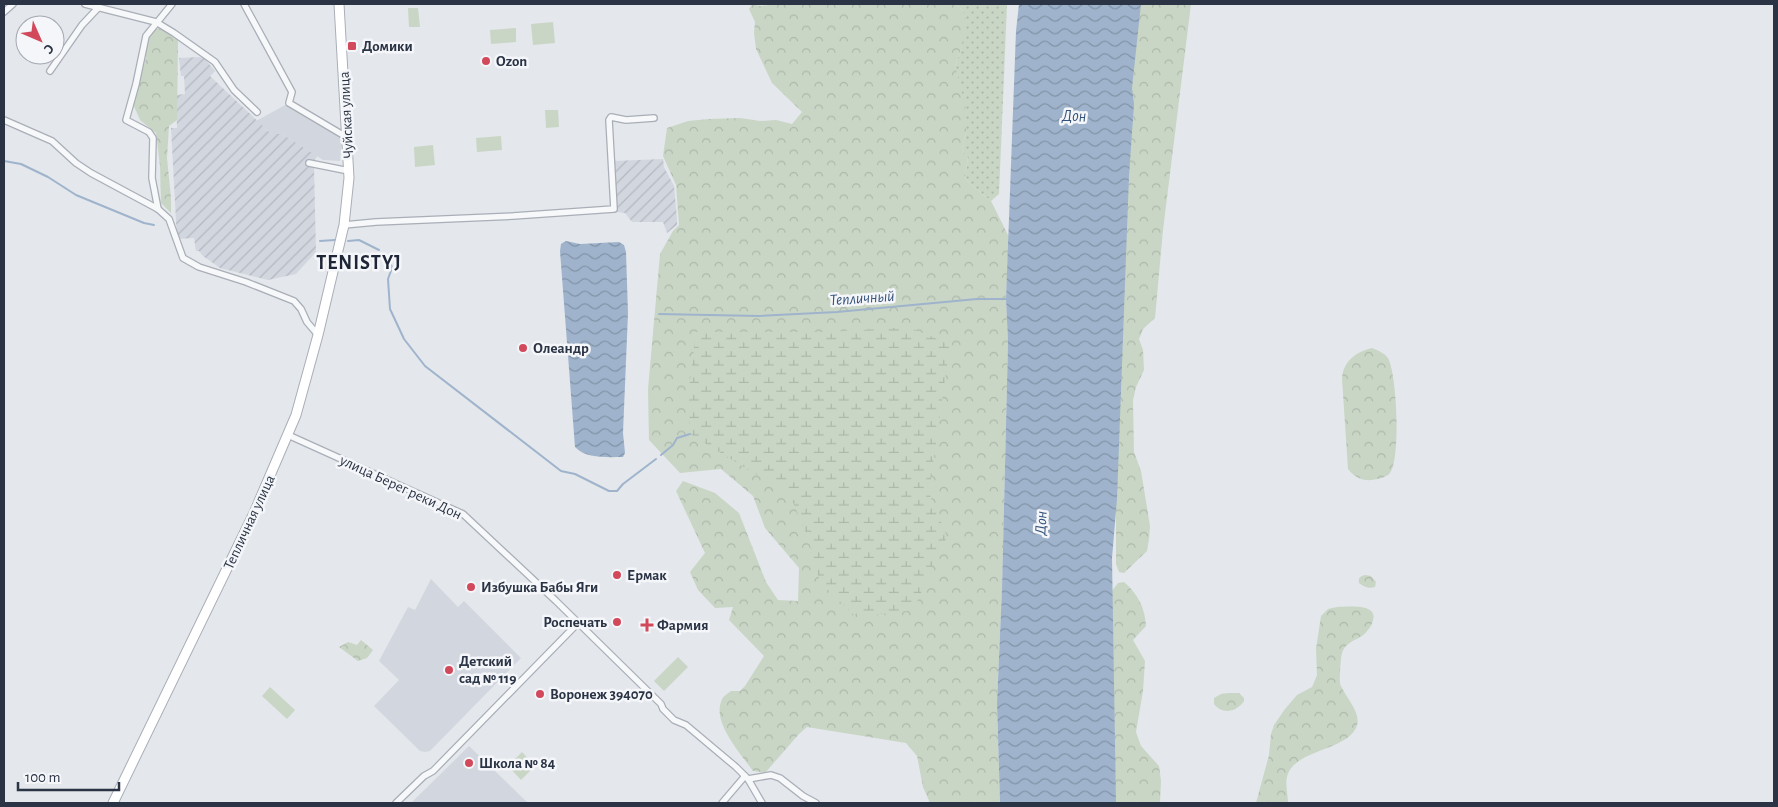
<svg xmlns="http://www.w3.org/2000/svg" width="1778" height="807" viewBox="0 0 1778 807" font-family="'Alegreya Sans',sans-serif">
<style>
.built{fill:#d2d6de}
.industrial{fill:url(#industrial-furrows)}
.grass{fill:url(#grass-dots)}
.forest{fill:url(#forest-crowns)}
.wetland{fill:url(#wetland-marsh)}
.green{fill:#c9d6c5}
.water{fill:url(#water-waves)}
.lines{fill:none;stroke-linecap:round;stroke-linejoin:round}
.stream{stroke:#9fb4cc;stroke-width:2}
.street-casing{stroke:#a9aeb7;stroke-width:8}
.secondary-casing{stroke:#a9aeb7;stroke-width:11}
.street{stroke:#f7f8fa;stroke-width:5.5}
.secondary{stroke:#fff;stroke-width:9}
.poi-dot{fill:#d1495b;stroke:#f4f6f9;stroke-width:2}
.labels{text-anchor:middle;stroke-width:5;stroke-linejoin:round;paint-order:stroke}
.poi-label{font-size:15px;font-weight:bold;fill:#2b3445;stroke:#f4f6f9;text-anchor:start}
.street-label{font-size:15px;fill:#2b3445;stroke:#f4f6f9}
.water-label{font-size:16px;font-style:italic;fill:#34527a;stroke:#f4f6f9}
.district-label{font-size:20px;font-weight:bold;letter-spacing:1px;fill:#1d2536;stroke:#f4f6f9}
</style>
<defs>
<pattern id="industrial-furrows" width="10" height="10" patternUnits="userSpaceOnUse" patternTransform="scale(1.25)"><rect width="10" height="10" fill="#d2d6de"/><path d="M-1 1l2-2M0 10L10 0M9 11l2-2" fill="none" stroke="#b4b8c0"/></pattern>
<pattern id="grass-dots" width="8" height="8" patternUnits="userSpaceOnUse" patternTransform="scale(1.25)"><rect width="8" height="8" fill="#c9d6c5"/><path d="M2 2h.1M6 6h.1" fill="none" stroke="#adb8ab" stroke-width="1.8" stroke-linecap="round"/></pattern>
<pattern id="forest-crowns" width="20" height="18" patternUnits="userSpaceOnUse" patternTransform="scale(1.25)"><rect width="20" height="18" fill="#c9d6c5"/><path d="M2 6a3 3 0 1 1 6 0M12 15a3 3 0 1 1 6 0" fill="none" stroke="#adb8ab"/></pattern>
<pattern id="wetland-marsh" width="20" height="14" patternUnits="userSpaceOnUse" patternTransform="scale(1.25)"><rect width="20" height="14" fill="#c9d6c5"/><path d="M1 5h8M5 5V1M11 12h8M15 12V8" fill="none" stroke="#adb8ab"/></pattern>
<pattern id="water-waves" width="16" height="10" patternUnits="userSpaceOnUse" patternTransform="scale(1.25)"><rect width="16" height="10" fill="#9fb4cc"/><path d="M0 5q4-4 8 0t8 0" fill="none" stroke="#8293a7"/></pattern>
</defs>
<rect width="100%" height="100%" fill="#e4e7ec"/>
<!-- built -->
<g class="built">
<path d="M287,104L342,137L340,161L323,160L282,134H272L256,121Z"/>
<path d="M431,579L458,607L464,601L521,658L430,751L425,752L420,751L374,706L399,680L379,661L408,607L415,610Z"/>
<path d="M469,746L528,803H411Z"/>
</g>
<!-- industrial -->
<g class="industrial">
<path d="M200,57L205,59L215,71L210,76L268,131L272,134L274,132L276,134H282L317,156L314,161V167L316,252L296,274L268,280L220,268L203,256L199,251H196L194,238L177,239L171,128H177L176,95L185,94L184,76H181L179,58Z"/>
<path d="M663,159L664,167L674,186L677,219V225L667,233L663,222H632L625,213L617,212L615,192L614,161Z"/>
</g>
<!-- grass -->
<path class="grass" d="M956,4H1007L999,194L991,201L969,183L965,176L968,158L962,149L966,132L955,66L961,49L963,11Z"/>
<!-- forest -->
<g class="forest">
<path d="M752,4L760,6L780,4H956L963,11L966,25L961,49L955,66L965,104L966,132L962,149L968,158L965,176L969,183L991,201L1009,237L1006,299L1008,342L1002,589L997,703L1000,803H930L923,787L917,756L906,743L807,727L799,734L765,773L753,771C741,754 713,724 721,702C722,697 727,694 731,691H740L745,686L764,656L729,620L733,607L715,608L698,590L690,572L705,553L676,491L683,481L715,493L739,513L766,582L778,600L798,601L799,568L765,528L753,496L721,469L680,473L649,440L648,389L660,254L673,231L679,225L676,185L663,156L667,128L688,121L709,119L740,118L760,121L776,120L792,124L802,112L772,83L756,49L754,33L755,22L749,9Z"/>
<path d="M1138,4H1191L1163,230L1155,318L1143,329L1139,339L1143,350L1144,370L1136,387L1133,400L1134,452L1141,471L1150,526L1149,539L1147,551L1124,573L1119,572L1116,564V410L1131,72Z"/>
<path d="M162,28L178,40L177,120L169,126L167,158L171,198V213L161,203L160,166L156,133L140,120L133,104L146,58L145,39L155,29Z"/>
<path d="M1372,348C1378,350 1384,353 1388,358C1397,374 1401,460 1390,473C1386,478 1377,479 1372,480C1362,481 1354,477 1348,469L1342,379C1343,361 1356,352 1372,348Z"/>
<path d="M1365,575L1371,576L1376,582L1375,587C1369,589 1364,587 1359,583C1358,578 1360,576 1365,575Z"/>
<path d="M1124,582C1138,594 1145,608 1146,626L1133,640L1145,661L1143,691L1136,732L1141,746L1159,766L1161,781L1160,803H1113L1111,592L1118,583Z"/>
<path d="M1337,607C1347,607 1378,603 1373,620C1372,626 1367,632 1362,636C1357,639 1351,641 1346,646C1340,652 1341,663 1340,671C1340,676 1339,682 1341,686C1346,698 1363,714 1356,728C1345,751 1293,750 1287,777C1285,784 1288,795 1288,803H1256L1269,755L1271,734L1274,725L1285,709L1297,695L1312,687L1317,675L1316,649L1321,616L1328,609Z"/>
<path d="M361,640L373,650L367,658L358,661L339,647L348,642L357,645Z"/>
<path d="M1229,693H1239L1244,698V701C1237,712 1222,715 1214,704V698L1221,694Z"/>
</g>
<!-- wetland -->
<path class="wetland" d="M908,327L950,344L929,493L947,537L913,610L856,617L820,582L808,538L790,495L690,434L689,388L696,332H828Z"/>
<!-- green -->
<g class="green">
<path d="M408,8H418L420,27H409Z"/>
<path d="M553,22L555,43L533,45L531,24Z"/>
<path d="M516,28V42L491,44L490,30Z"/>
<path d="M545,110H558L559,127L546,128Z"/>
<path d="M501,136L502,150L477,152L476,138Z"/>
<path d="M433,145L435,165L415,167L414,147Z"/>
<path d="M678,657L688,667L664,691L654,681Z"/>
<path d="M270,687L295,710L287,719L262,696Z"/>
<path d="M522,752L535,766L521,780L508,766Z"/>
</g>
<!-- water -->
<g class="water">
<path d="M1019,4H1141L1132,88L1134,104L1129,176L1117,499L1112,558L1116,803H1000L997,703L1002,589L1008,342L1006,299L1016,31Z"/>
<path d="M566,241L580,244L619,242L624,245L626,252L628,313L623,433L625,453L623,457C608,457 586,459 575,447L560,251L561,244Z"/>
</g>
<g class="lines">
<!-- stream -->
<g class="stream">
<path d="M4,161L21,164L48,177L76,195L144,223L154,225"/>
<path d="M320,241L335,240"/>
<path d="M348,241L359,240L379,250"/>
<path d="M384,255L390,261L392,268L388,279L390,309L404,339L425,366L561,471L575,474L609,491H617L623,484L656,459"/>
<path d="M659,314L759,316L837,312L977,299H1009"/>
<path d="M661,455L673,445L677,438L690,434"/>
</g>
<!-- street casing -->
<g class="street-casing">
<g id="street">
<path d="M85,4L156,22L174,33L215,62L234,90L257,112"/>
<path d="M244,4L292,92L289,103L348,138"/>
<path d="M4,12L13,4"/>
<path d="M50,71L82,25L98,8"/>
<path d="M4,120L52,141L76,163L91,173L158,209L169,219L183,258L199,267L246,282L294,301L301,309L307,322L318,335"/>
<path d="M309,163L349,171"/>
<path d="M158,209L152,178L153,138L149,132L126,120L136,84L146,36L172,4"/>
<path d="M344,225L376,222L513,216L614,209L609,120L611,117L626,120L654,118"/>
<path d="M288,435L463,514L556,601L661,704L663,709L674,720L686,725L736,767L748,779L762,803"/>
<path d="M748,779L771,775L780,778L803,796L816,803"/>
<path d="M396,803L424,776L433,771L578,623"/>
<path d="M722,803L745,776"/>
</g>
</g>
<!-- secondary casing -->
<g class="secondary-casing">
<path id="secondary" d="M113,803L254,513L296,415L318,335L344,225L349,178L339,4"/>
</g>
<!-- street -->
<use href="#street" class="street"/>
<!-- secondary -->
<use href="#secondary" class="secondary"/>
</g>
<!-- markers -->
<g class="poi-dot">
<rect x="347" y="41" width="10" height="10" rx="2.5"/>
<circle cx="486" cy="61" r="5"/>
<circle cx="523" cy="348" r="5"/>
<circle cx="617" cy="575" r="5"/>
<circle cx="471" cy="587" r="5"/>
<circle cx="617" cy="622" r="5"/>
<path d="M644.5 617.5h5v5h5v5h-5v5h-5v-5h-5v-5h5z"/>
<circle cx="449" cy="670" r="5"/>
<circle cx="540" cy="694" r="5"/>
<circle cx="469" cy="763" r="5"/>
</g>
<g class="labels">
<!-- poi labels -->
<g class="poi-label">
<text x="362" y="51">Домики</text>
<text x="496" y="66">Ozon</text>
<text x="533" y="353">Олеандр</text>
<text x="627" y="580">Ермак</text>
<text x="481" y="592">Избушка Бабы Яги</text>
<text x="607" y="627" text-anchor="end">Роспечать</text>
<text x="657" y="630">Фармия</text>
<text x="459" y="666">Детский<tspan x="459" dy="17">сад № 119</tspan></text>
<text x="550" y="699">Воронеж 394070</text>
<text x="479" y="768">Школа № 84</text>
</g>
<!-- street labels -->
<g class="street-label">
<text transform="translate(346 115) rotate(-93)" y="5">Чуйская улица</text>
<text transform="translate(401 487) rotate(25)" y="5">улица Берег реки Дон</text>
<text transform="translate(249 522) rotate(-65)" y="5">Тепличная улица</text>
</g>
<!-- water labels -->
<g class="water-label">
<text x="1074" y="121">Дон</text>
<text transform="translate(862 297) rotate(-4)" y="6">Тепличный</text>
<text transform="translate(1040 523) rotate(-87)" y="6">Дон</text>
</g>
<!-- district labels -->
<g class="district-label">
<text x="359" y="269">TENISTYJ</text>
</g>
</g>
<!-- border -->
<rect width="1778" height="807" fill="none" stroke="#2b3445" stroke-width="10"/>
<!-- north arrow -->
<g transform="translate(40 40) rotate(135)"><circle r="24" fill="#f4f6f9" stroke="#a4a8b1"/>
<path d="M0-4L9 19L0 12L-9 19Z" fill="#d1495b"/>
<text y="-8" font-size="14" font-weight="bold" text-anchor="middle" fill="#2b3445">С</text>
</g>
<!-- scale -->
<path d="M18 782v8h101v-8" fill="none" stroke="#2b3445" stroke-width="2.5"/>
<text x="25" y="782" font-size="15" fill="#2b3445" stroke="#f4f6f9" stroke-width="4" paint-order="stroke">100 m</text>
</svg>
